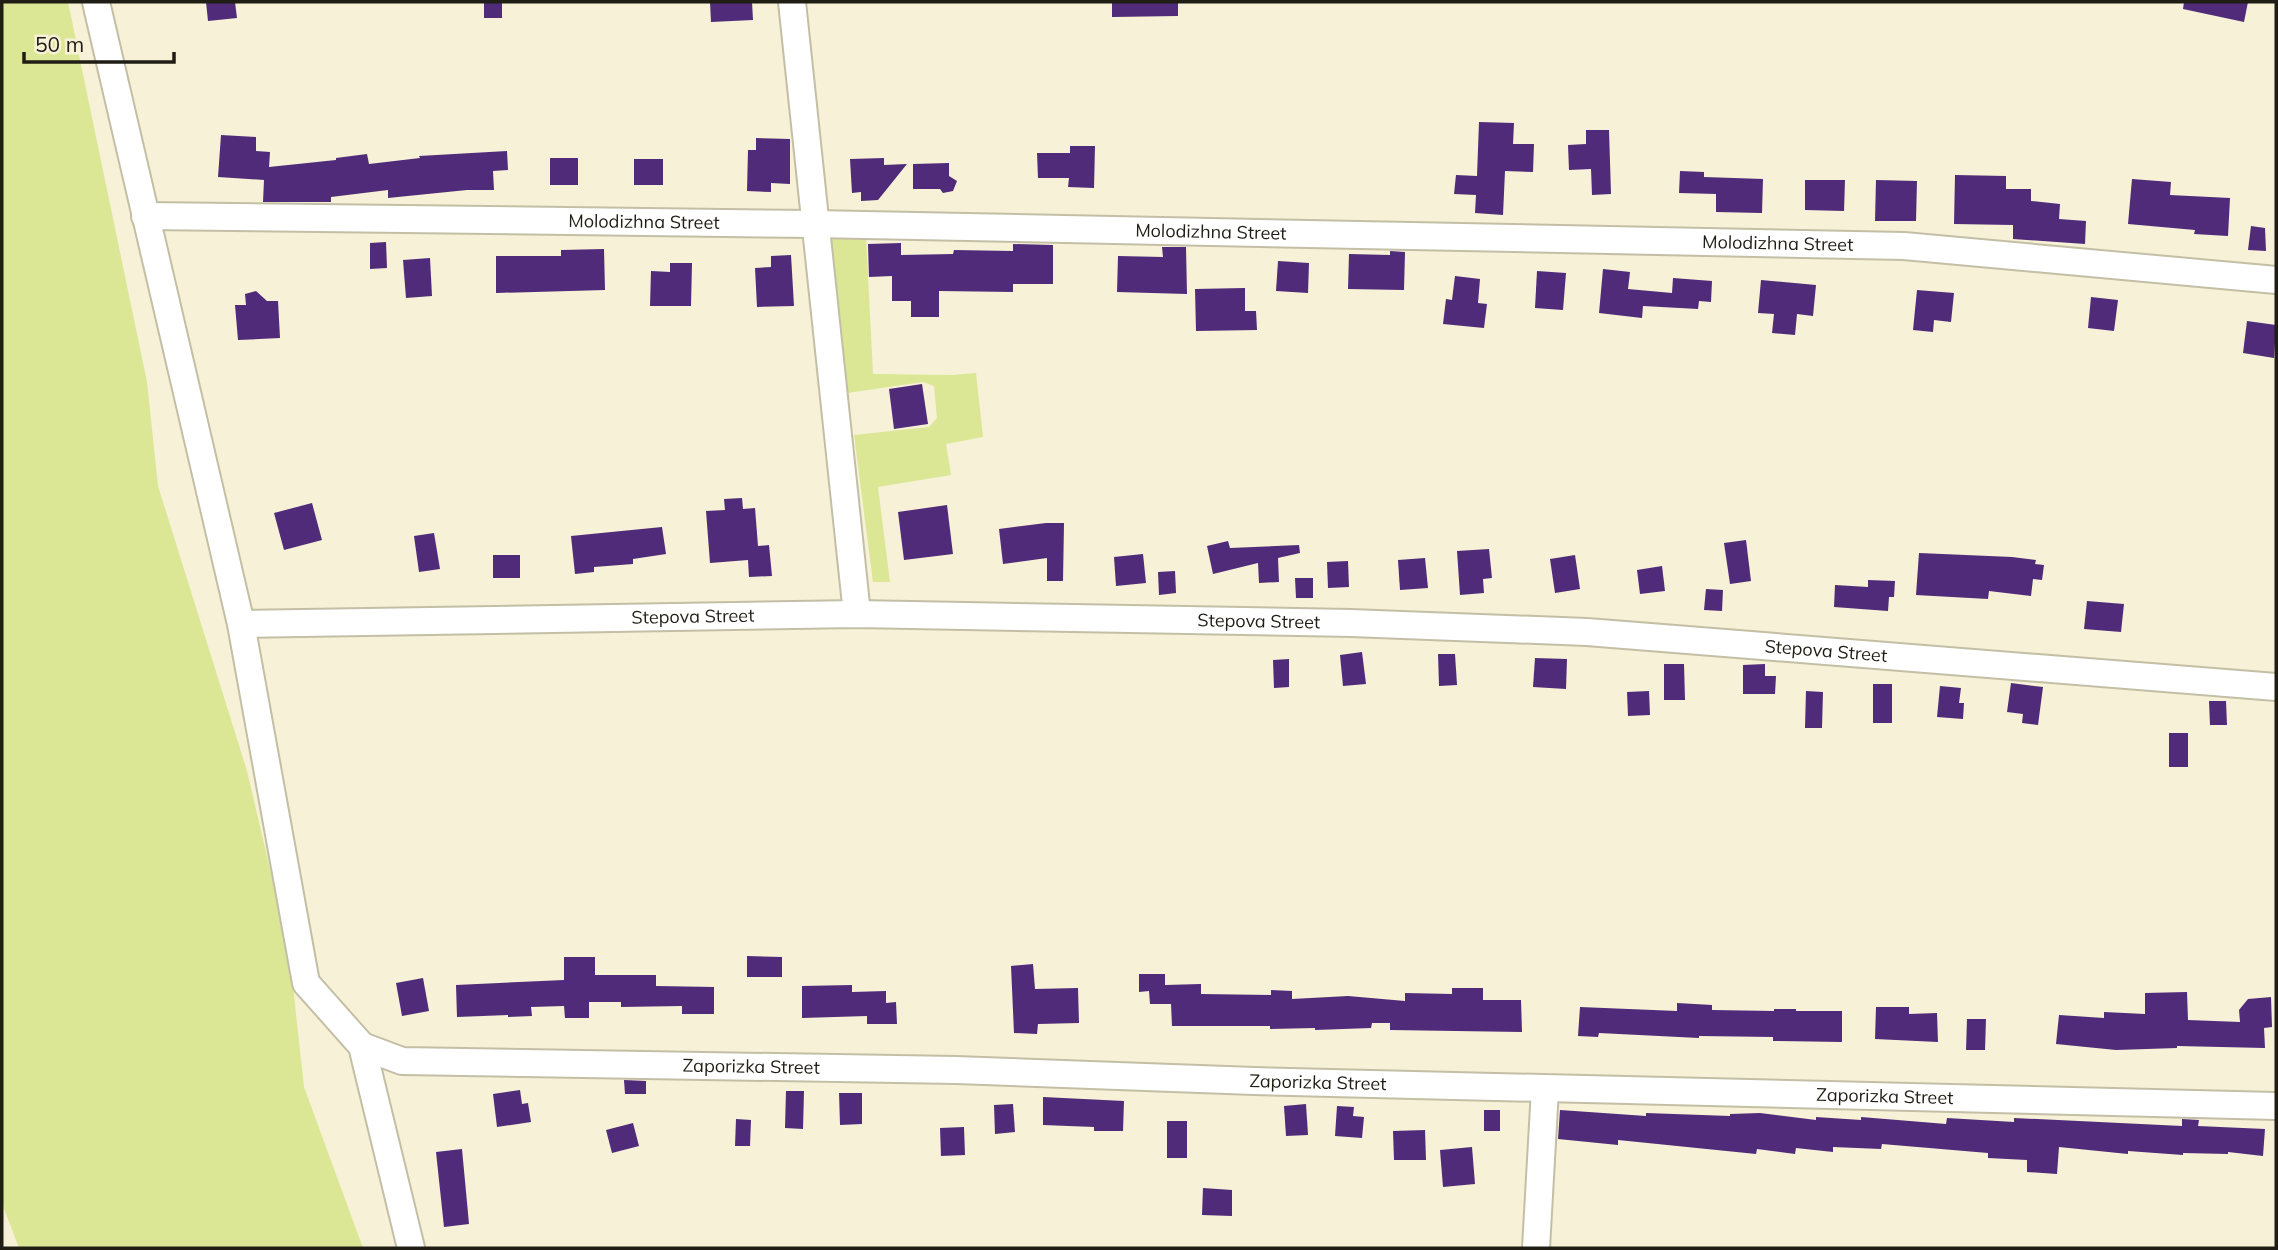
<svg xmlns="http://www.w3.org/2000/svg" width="2278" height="1250" viewBox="0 0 2278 1250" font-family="Mulish,sans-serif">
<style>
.green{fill:#dbe794}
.building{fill:#4f2b7a}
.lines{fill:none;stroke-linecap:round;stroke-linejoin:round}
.minor-casing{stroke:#c3bfa6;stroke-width:30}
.minor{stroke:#fff;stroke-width:26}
.labels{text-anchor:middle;stroke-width:7;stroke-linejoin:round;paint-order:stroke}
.street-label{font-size:18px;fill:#1f1d14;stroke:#f6f1d7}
</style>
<rect width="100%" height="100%" fill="#f6f1d7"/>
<!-- green -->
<g class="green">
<path d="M2,2H68L147,382L158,486L247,771L289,950L304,1087L363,1248H19L2,1203Z"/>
<path d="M866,236L873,374L952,375L976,373L983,437L946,444L951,475L878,487L890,582H873L854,435L929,427L937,418L934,386L923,382L847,393L833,312L825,245L831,238Z"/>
</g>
<!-- building -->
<g class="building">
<path d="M206,2H235L237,18L208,21Z"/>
<rect x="484" y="2" width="18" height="16"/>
<path d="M710,2H752L753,20L711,22Z"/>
<path d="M1112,2H1178V16L1112,17Z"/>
<path d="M2184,2H2248L2244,22L2183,9Z"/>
<path d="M1479,122L1514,123L1513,144H1534L1533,172L1505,171L1503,215L1475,213L1476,195L1454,194L1456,175L1477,176Z"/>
<path d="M1586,130H1609L1611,194L1592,195L1591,169L1569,170L1568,145L1586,144Z"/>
<path d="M221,135L256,137V151L270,152L269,167L336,160V158L367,154L369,164L420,158L419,156L507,151L508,170L493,171L494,190H467L388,198V190L331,197V202H263L264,180L218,177Z"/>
<path d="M756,138L790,139V184L771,183V192L747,191L748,150H756Z"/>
<path d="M1070,146H1095L1094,188L1068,187L1069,178H1038L1037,153H1070Z"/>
<rect x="550" y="158" width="28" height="27"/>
<path d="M884,158V165L907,164L878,200L861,201V192L852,193L850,159Z"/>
<rect x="634" y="159" width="29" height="26"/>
<path d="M949,163V176L957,181L953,191L943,193L940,189H913V164Z"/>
<path d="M1680,171L1704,172V177L1763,179L1762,213L1716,212V194L1679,193Z"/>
<path d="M1955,175L2006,176V189H2031V201L2060,204L2059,219L2086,221L2085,244L2013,239V225L1954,224Z"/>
<path d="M2132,179L2171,182L2170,195L2230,198L2228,236L2194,234L2195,230L2128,224Z"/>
<path d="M1805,180H1845L1844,211L1805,210Z"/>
<path d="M1876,180L1917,181L1916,221H1875Z"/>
<path d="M2251,226L2265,228L2266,251L2248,250Z"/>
<path d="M386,242L387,268L370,269V243Z"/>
<path d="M901,243V255L953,254L954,250L1013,251V244L1053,245V284H1013V292L939,291V317H911V301H892V276L869,277L868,244Z"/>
<path d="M1162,247H1186L1187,294L1117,292L1118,256L1163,257Z"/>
<path d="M604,249L605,290L496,293V256H561V250Z"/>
<path d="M1390,251L1405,252L1404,290L1348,289L1349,254L1390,255Z"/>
<path d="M791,255L794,306L757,307L755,268L771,267V256Z"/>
<path d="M430,258L432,296L406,298L403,260Z"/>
<path d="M1278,261L1309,263L1308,293L1276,291Z"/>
<path d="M670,263H692L691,306H650L651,271L670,272Z"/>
<path d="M1603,269L1630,272L1628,289L1672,293L1673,278L1712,281L1711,302L1699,301L1698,309L1643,306L1642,318L1599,313Z"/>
<path d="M1537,271L1566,273L1563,310L1535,308Z"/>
<path d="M1455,276L1480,279L1478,303L1487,304L1484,328L1443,324L1446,299L1452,300Z"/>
<path d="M1761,280L1816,285L1813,316L1797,314L1795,335L1772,333L1774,314L1758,313Z"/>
<path d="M1245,288V311H1256L1257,330L1196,331L1195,289Z"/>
<path d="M1917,290L1954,293L1951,322L1934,320L1933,332L1913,330Z"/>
<path d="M256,291L267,301H278L280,338L238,340L235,305H246L245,294Z"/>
<path d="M2091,297L2118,300L2114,331L2088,328Z"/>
<path d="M2247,321L2276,325L2274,358L2243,353Z"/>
<path d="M922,384L928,424L894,429L889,389Z"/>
<path d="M742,498L743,509L755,508L758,546L769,545L772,576L749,577L748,560L710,563L706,511L725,510L724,499Z"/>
<path d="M312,503L322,540L284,550L274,513Z"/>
<path d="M947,505L953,554L904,560L898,512Z"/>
<path d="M1046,523H1064L1063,581H1047V558L1003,564L999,529Z"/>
<path d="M662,527L666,554L633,559V564L594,567V572L575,574L571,536Z"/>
<path d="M434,533L440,569L419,572L414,536Z"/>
<path d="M1746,540L1751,581L1730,584L1724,543Z"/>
<path d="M1228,541L1230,548L1299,545L1300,553L1278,558L1279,582L1259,583L1258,563L1213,574L1207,546Z"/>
<path d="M1489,549L1492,578L1483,579L1484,593L1460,595L1457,551Z"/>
<path d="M1919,553L2012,557L2036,560L2035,564L2044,565L2042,580L2033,579L2031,596L1989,591L1988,599L1916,595Z"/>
<path d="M1143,554L1146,583L1116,586L1114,557Z"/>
<rect x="493" y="555" width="27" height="23"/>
<path d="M1575,555L1580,589L1555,593L1550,559Z"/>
<path d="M1425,558L1428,588L1400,590L1398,560Z"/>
<path d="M1348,561L1349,587L1328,588L1327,562Z"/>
<path d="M1662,566L1665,591L1640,594L1637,570Z"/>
<path d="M1175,571L1176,593L1159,595L1158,572Z"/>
<path d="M1295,578H1313V598H1296Z"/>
<path d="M1868,580L1895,581L1894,597H1889L1888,611L1834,607L1835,585L1868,587Z"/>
<path d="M1706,589L1723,590L1722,611L1704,610Z"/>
<path d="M2087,601L2124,604L2121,632L2084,629Z"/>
<path d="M1362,652L1366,684L1343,686L1340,655Z"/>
<path d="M1438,654H1455L1457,685L1439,686Z"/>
<path d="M1535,658L1567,659L1566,689L1533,687Z"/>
<path d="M1289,659V687L1274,688L1273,660Z"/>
<path d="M1664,664H1684L1685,700H1664Z"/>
<path d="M1765,664V676H1776L1775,694H1743V665Z"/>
<path d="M2011,683L2043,687L2038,725L2022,723L2023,714L2007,712Z"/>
<rect x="1873" y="684" width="19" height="39"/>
<path d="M1940,686L1961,688L1959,703H1964L1963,719L1937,717Z"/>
<path d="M1649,691L1650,715L1628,716L1627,692Z"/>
<path d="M1806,691L1823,692L1822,728H1805Z"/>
<path d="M2209,701H2226L2227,725H2210Z"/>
<rect x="2169" y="733" width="19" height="34"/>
<path d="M747,956L782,957V977H747Z"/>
<path d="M564,957H595V975H656V986L714,987V1014H682V1006L621,1007V1002H589V1018H565L564,1006L531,1007L532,1016L508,1017V1015L457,1017L456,985L564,980Z"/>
<path d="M1033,964L1035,989L1078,988L1079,1023L1038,1024L1037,1034L1014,1033L1011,966Z"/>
<path d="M1139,974H1165V985L1201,984V994L1271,995V990L1292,991V999L1348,996L1405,1001V993L1452,994V988H1483V1000H1521L1522,1032L1390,1030V1023H1372L1371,1028L1315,1030V1028L1270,1029V1026H1172L1171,1004H1150L1149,991L1139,992Z"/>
<path d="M423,978L429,1011L402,1016L396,983Z"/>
<path d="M852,985V992L886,991V1003L896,1002L897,1024H867V1016L802,1018V986Z"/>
<path d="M2187,992L2188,1020L2240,1022L2239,1010L2248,999L2271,997L2272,1027L2264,1028L2265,1048L2177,1046V1048L2116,1050L2056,1044L2059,1015L2104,1018V1012L2145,1014V993Z"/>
<path d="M1677,1003L1712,1005V1010L1774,1011V1009H1796V1011H1842V1042L1773,1041V1037L1699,1036V1038L1599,1033L1598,1037L1578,1036L1580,1007L1677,1011Z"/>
<path d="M1876,1007H1909V1014L1937,1013L1938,1042L1875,1039Z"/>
<path d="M1967,1019H1986L1985,1050H1966Z"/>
<path d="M624,1080L646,1081V1094H625Z"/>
<path d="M520,1090L522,1104L528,1103L531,1122L497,1127L493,1094Z"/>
<path d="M786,1091H804L803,1129L785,1128Z"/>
<path d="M839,1093H862V1124L840,1125Z"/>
<path d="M1043,1097L1124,1101L1123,1131H1094V1127L1043,1125Z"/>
<path d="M1013,1104L1015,1132L995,1134L994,1105Z"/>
<path d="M1306,1104L1308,1135L1286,1136L1284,1106Z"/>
<path d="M1337,1106L1354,1107L1353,1116L1364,1117L1362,1138L1335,1136Z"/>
<rect x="1484" y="1110" width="16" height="21"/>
<path d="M1560,1110L1646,1116V1113L1730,1116V1114L1760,1113L1816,1120V1117L1861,1120V1117L1946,1124L1947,1118L2014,1122V1118L2182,1126V1119L2199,1120L2198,1126L2265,1129L2263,1156L2228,1152V1154L2183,1153V1155L2128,1151V1154L2059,1147L2057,1174L2027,1172V1160L1988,1158V1153L1882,1144L1881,1149L1833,1147V1152L1796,1148L1795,1154L1757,1149L1756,1154L1618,1140V1145L1558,1139Z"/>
<path d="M736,1119L751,1120L750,1146H735Z"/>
<rect x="1167" y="1121" width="20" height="37"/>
<path d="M633,1123L639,1146L612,1153L606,1130Z"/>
<path d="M964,1127L965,1155L941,1156L940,1128Z"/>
<path d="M1425,1130L1426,1160H1394L1393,1131Z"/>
<path d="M1472,1147L1475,1184L1443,1187L1440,1150Z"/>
<path d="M462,1149L469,1224L444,1227L436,1152Z"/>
<path d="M1203,1188L1232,1190V1216L1202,1215Z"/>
</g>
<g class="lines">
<!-- minor casing -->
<g class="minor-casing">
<g id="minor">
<path d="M96,2L241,624L306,983L362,1046L411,1248"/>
<path d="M792,2L857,614"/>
<path id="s1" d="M145,216L814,224L1904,246L2276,280"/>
<path id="s2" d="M241,624L857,614L1351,623L1587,632L2276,687"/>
<path id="s3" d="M362,1046L402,1061L956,1070L1254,1081L2276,1106"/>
<path d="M1536,1248L1545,1089"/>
</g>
</g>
<!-- minor -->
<use href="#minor" class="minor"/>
</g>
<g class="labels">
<!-- street labels -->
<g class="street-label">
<text dy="6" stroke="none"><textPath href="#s1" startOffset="499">Molodizhna Street</textPath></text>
<text dy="6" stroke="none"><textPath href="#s1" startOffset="1066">Molodizhna Street</textPath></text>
<text dy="6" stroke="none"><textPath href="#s1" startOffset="1633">Molodizhna Street</textPath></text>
<text dy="6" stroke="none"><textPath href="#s2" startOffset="452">Stepova Street</textPath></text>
<text dy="6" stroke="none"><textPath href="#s2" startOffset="1018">Stepova Street</textPath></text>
<text dy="6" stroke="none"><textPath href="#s2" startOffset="1586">Stepova Street</textPath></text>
<text dy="6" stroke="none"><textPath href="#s3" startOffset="392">Zaporizka Street</textPath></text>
<text dy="6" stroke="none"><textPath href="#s3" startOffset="959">Zaporizka Street</textPath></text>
<text dy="6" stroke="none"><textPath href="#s3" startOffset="1526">Zaporizka Street</textPath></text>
</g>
</g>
<!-- border -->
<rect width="2278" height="1250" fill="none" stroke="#1f1d14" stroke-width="7"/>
<!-- scale -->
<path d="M24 52v10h150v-10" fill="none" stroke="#1f1d14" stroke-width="3.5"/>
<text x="35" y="52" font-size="21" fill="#1f1d14" stroke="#f6f1d7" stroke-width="5" paint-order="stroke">50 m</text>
</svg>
